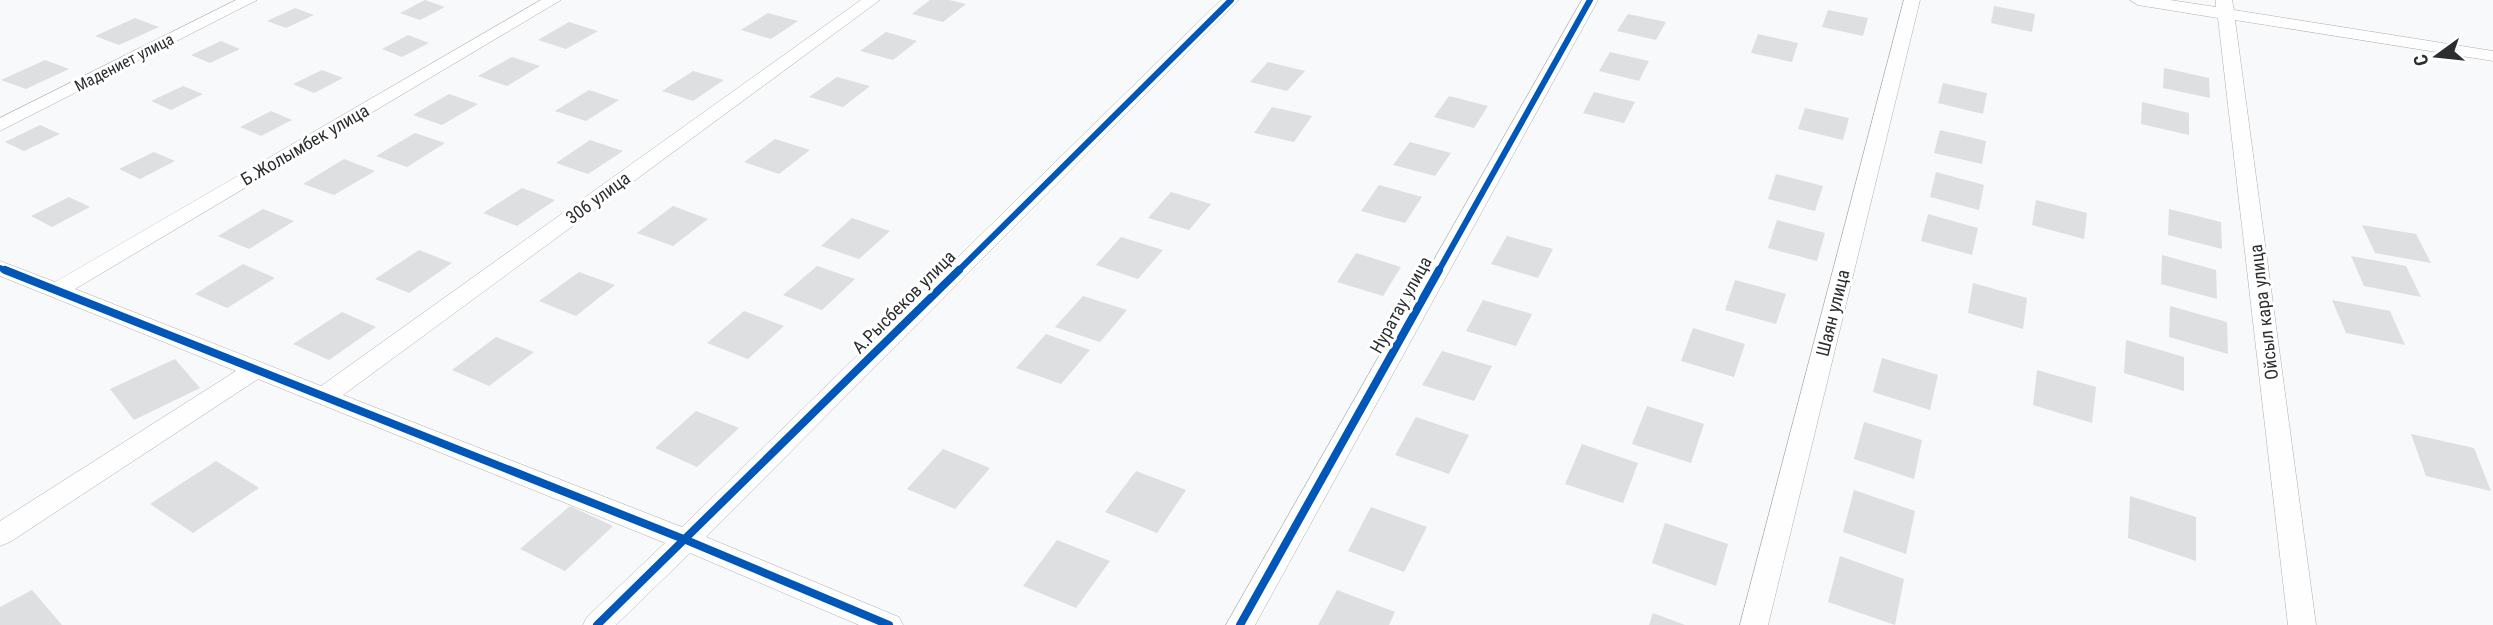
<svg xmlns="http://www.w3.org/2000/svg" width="2493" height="625" viewBox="0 0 2493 625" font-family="'Roboto Condensed',sans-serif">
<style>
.building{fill:#dedfe1}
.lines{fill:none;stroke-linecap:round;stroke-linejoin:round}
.minor-casing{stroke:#aeafb0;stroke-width:1}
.minor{fill:#fefefe;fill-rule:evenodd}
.cycleway-far1-casing{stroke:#fff;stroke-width:10}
.cycleway-casing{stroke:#fff;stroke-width:12}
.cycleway-far1{stroke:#0057b8;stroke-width:6}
.cycleway{stroke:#0057b8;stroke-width:8}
.labels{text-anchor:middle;stroke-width:6;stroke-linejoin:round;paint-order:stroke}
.far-street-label{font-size:16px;fill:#2d2e30;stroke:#fff}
.street-label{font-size:18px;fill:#2d2e30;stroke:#fff}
</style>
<rect width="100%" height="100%" fill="#f7f9fb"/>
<!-- building -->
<g class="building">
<path d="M425,0L445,7L420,20L400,13Z"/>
<path d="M930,0H949L966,4L943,22L912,14Z"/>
<path d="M1994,6L2035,14L2032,32L1991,23Z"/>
<path d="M295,8L314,15L286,28L267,21Z"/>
<path d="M1828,10L1868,18L1863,36L1822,27Z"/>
<path d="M768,13L798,21L771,39L741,30Z"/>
<path d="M1628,14L1666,22L1656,40L1617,31Z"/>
<path d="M135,18L159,27L119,45L95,36Z"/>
<path d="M569,22L598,31L566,49L538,40Z"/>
<path d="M886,32L917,41L893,60L860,51Z"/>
<path d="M1758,34L1798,43L1792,62L1751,53Z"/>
<path d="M408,35L429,43L402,57L382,49Z"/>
<path d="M221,41L240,49L210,63L191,55Z"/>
<path d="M1610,52L1649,61L1639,81L1599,71Z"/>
<path d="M512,57L540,66L507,86L478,76Z"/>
<path d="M45,60L69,69L26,89L1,80Z"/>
<path d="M1268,62L1305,71L1287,91L1250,82Z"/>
<path d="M2164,68L2209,78L2210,98L2163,88Z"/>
<path d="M322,70L343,78L314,93L293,84Z"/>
<path d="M693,71L724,80L693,101L662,91Z"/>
<path d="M837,77L870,86L843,107L809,97Z"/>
<path d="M1943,83L1987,93L1983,114L1938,103Z"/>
<path d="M183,86L203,94L171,110L151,101Z"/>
<path d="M589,90L619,100L586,121L555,111Z"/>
<path d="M1594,92L1635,102L1624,123L1583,113Z"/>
<path d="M449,94L478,104L442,125L413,115Z"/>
<path d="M1449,96L1488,106L1474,128L1434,117Z"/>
<path d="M2142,102L2189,113V135L2141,124Z"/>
<path d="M1272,107L1312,116L1294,142L1254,133Z"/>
<path d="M1805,108L1849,118L1843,140L1798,129Z"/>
<path d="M271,111L292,120L261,136L240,127Z"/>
<path d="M40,125L60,134L24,151L5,142Z"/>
<path d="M1940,130L1986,141L1982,164L1934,153Z"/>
<path d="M415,133L445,143L407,167L376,156Z"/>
<path d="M775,139L810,150L779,174L744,162Z"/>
<path d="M590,140L623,151L588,174L556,163Z"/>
<path d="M1410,142L1451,153L1435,176L1393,165Z"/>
<path d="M154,152L175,161L140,179L119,169Z"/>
<path d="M344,159L375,171L334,195L303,184Z"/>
<path d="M1936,172L1984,185L1979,210L1930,197Z"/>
<path d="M1776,174L1823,186L1815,211L1768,199Z"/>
<path d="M1379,185L1422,197L1405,223L1361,211Z"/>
<path d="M522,188L555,200L517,226L483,213Z"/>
<path d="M1171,192L1211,204L1189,230L1148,218Z"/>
<path d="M69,197L90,207L52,227L31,216Z"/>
<path d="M2036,200L2087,213L2084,239L2032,225Z"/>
<path d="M673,206L708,219L673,246L637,233Z"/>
<path d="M263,209L294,221L249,249L218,236Z"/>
<path d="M2169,209L2221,222L2222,249L2168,235Z"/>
<path d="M1928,214L1978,228L1972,255L1921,241Z"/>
<path d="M852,218L890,231L859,259L821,246Z"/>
<path d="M1777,220L1825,233L1817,261L1768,248Z"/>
<path d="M2362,225L2416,234L2431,263L2375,253Z"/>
<path d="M1507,236L1553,249L1538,278L1491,264Z"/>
<path d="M1121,237L1163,250L1138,279L1096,265Z"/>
<path d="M419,250L452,263L409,293L375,279Z"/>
<path d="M1356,253L1401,267L1383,296L1337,282Z"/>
<path d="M2162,255L2216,270L2217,299L2161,284Z"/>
<path d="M2351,256L2406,266L2421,297L2364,286Z"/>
<path d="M243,264L275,278L227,308L195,294Z"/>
<path d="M817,266L855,279L822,310L783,295Z"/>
<path d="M579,272L615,285L576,316L539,301Z"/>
<path d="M1735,280L1786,294L1776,324L1725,310Z"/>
<path d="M1973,283L2027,298L2023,329L1968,313Z"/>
<path d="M1083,296L1127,310L1100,342L1055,327Z"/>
<path d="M1483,300L1532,314L1516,346L1466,331Z"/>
<path d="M2332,300L2390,311L2405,345L2346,333Z"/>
<path d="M2170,306L2227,322L2228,354L2169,337Z"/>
<path d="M744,311L784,326L748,359L707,343Z"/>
<path d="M342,312L376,327L329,360L293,344Z"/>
<path d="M1693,328L1745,344L1734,377L1681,361Z"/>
<path d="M1046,334L1090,350L1061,384L1016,368Z"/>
<path d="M496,337L534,352L489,386L452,370Z"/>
<path d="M2126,340L2184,357V391L2124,373Z"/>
<path d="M1442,351L1492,366L1474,401L1422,385Z"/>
<path d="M1882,358L1938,375L1930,410L1873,392Z"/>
<path d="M175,359L200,388L134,420L110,389Z"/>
<path d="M2037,370L2096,387L2092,423L2033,405Z"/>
<path d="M1647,406L1704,424L1691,463L1632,444Z"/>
<path d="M696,411L739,428L697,467L655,448Z"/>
<path d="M1416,417L1469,435L1449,474L1395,455Z"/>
<path d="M1864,422L1922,440L1914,479L1854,459Z"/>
<path d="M2411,434L2474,448L2491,491L2426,476Z"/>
<path d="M1582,444L1638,463L1623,503L1565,484Z"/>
<path d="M943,449L990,468L955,509L907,489Z"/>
<path d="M216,461L259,488L193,533L150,504Z"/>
<path d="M1136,471L1186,490L1157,533L1105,512Z"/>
<path d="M1854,490L1915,511L1906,554L1843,532Z"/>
<path d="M2130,496L2196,517V561L2128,538Z"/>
<path d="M570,506L613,526L565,571L520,549Z"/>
<path d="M1371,507L1427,527L1404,572L1348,551Z"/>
<path d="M1665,523L1728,544L1716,586L1652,563Z"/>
<path d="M1057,540L1110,561L1076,608L1023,586Z"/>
<path d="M1840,556L1904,579L1895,625L1828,602Z"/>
<path d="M32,590L62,625H0V607Z"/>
<path d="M1337,590L1395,612L1389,625H1318Z"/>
<path d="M1653,613L1685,625H1649Z"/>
</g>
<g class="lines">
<!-- minor casing -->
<g class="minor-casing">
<g id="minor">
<path d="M236,0H257L0,131V118Z"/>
<path d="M541,0H561L75,289L321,386L861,0H880L343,395L682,527L1221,0H1239L706,537L899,617L903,625H859L690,553L616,625H583L587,617L665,543L258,379L10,542L0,546V521L236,371L0,276V261L55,282Z"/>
<path d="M1582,0H1598L1255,625H1226Z"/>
<path d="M1904,0H1920L1768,625H1740Z"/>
<path d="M2130,0H2170L2216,7V0H2232L2234,10L2493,51V61L2235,20L2316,625H2288L2218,18L2138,5Z"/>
</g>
</g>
<!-- minor -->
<use href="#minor" class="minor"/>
<!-- cycleway-far1 casing -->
<g class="cycleway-far1-casing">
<g id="cycleway-far1">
<path d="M0,268L9,272"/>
<path d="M957,272L1231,0"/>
<path d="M1438,272L1590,0"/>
</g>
</g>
<!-- cycleway casing -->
<g class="cycleway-casing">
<g id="cycleway">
<path d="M5,270L686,540L889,625"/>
<path d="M597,625L959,270"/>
<path d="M1240,625L1439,270"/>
</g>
</g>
<!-- cycleway-far1 -->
<use href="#cycleway-far1" class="cycleway-far1"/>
<!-- cycleway -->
<use href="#cycleway" class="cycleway"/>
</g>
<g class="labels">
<!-- far-street labels -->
<g class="far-street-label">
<text transform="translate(124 62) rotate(-27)" y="6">Мадениет улица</text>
</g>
<!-- street labels -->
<g class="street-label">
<text transform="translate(305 145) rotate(-30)" y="6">Б.Жолымбек улица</text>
<text transform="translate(598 198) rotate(-36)" y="6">306 улица</text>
<text transform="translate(904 302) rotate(-45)" y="6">А.Рысбеков улица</text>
<text transform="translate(1401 305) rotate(-61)" y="6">Нуратау улица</text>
<text transform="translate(2264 312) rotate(-97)" y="6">Ойсыл кара улица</text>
<text transform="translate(1833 313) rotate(-76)" y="6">Шаян улица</text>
</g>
</g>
<!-- north arrow -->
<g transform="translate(2437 56) rotate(255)" stroke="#ffffff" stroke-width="5" paint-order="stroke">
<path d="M0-5L12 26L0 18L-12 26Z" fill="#2d2e30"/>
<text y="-10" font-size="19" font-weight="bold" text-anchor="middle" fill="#2d2e30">С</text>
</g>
</svg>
